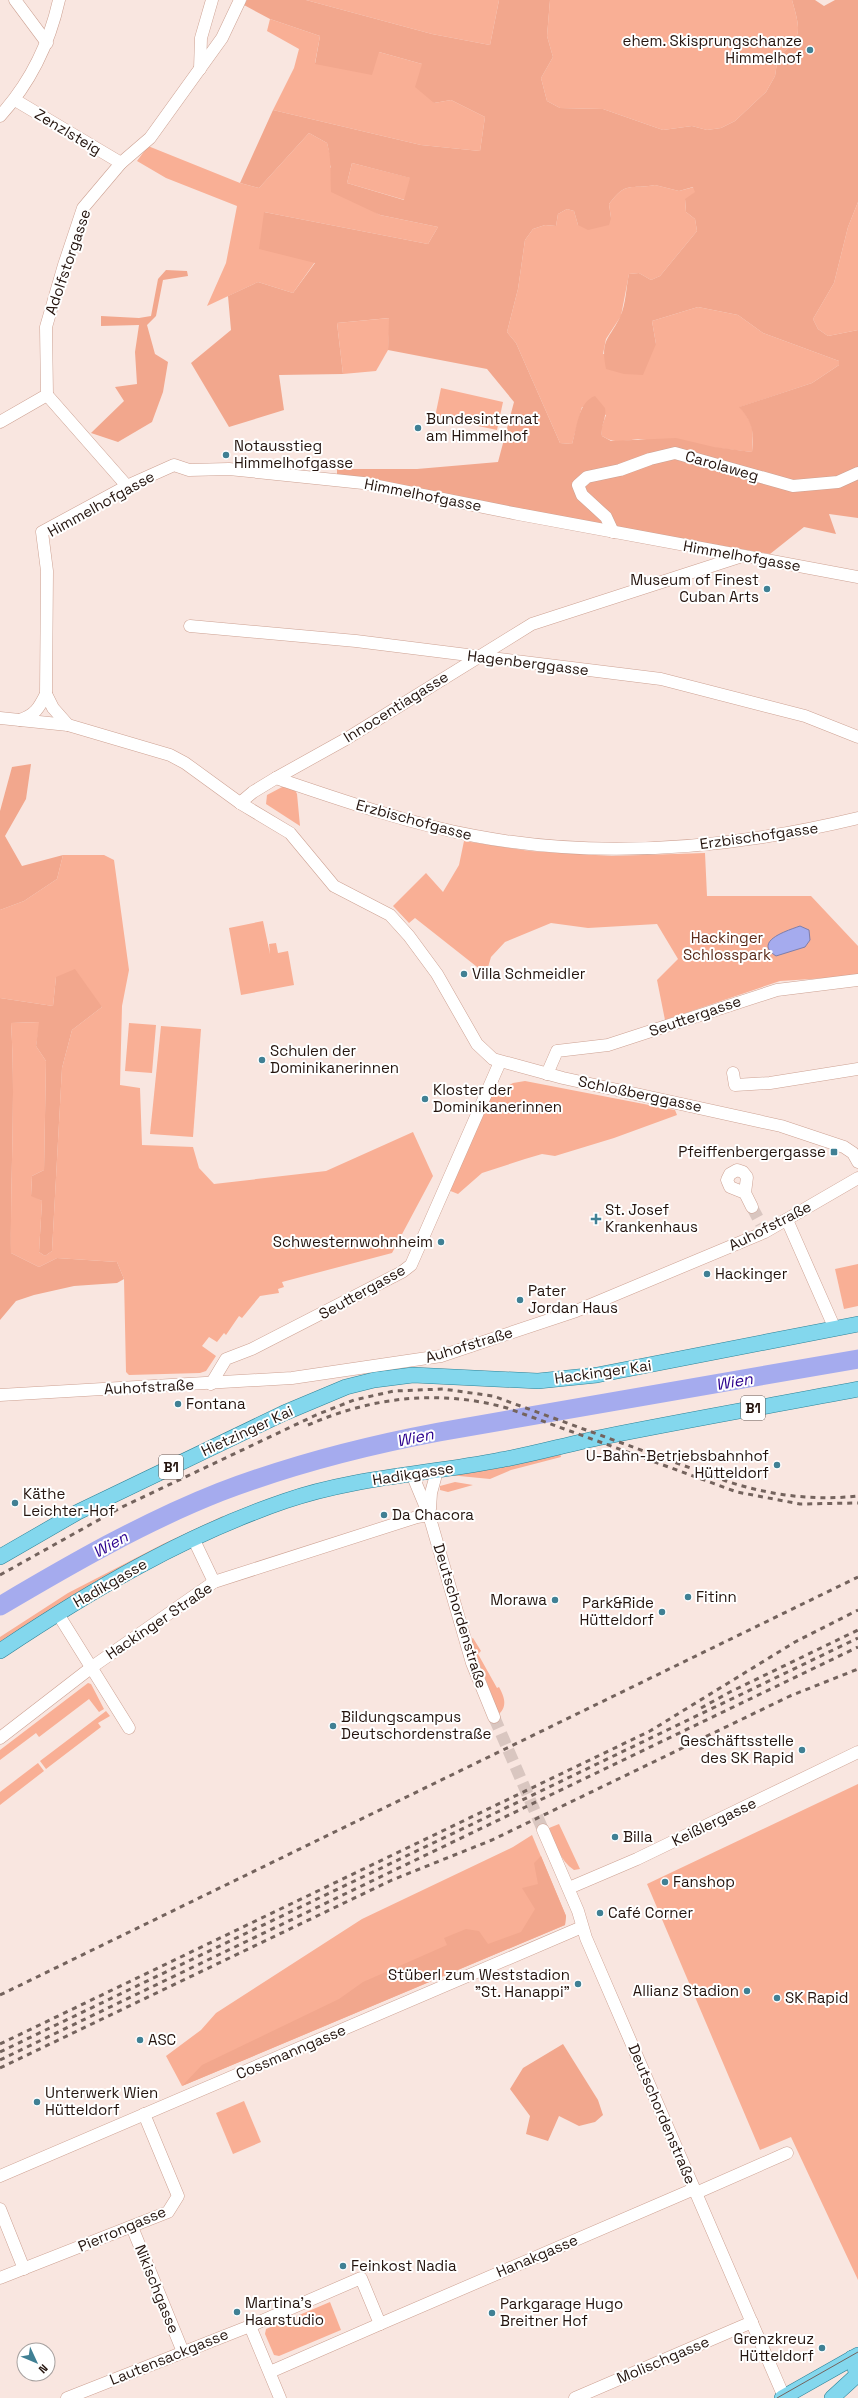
<svg xmlns="http://www.w3.org/2000/svg" width="858" height="2398" viewBox="0 0 858 2398" font-family="'Space Grotesk',sans-serif">
<style>
.green{fill:#f9af95}
.forest{fill:#f2a78d;fill-rule:evenodd}
.water{fill:#a5abee;stroke:#7e7eab}
.lines{fill:none;stroke-linecap:round;stroke-linejoin:round}
.river{stroke:#a5abee;stroke-width:19}
.minor-tunnel{stroke:#d9c6c0;stroke-width:12;stroke-dasharray:12 6;stroke-linecap:butt}
.minor-casing{stroke:#cda192;stroke-width:13}
.major-casing{stroke:#2c8297;stroke-width:16}
.minor{stroke:#fff;stroke-width:12}
.major{stroke:#83d7ed;stroke-width:15}
.tram{stroke:#74635d;stroke-width:1}
.rail{stroke:#74635d;stroke-width:3;stroke-dasharray:5 5;stroke-linecap:butt}
.poi-dot{fill:#408094;stroke:#fff;stroke-width:1.5}
.labels{text-anchor:middle;stroke-width:4;stroke-linejoin:round;paint-order:stroke}
.shield{fill:#fff;stroke:#665a56;stroke-width:1}
.shield-label{font-size:14px;font-weight:bold;fill:#24140e}
.poi-label{font-size:15px;fill:#24140e;stroke:#fff;text-anchor:start}
.street-label{font-size:15px;fill:#24140e;stroke:#fff}
.park-label{font-size:15px;fill:#5b2a19;stroke:#fff}
.water-label{font-size:16px;font-style:italic;fill:#2b008e;stroke:#fff}
</style>
<rect width="100%" height="100%" fill="#f9e6e0"/>
<!-- green -->
<g class="green">
<path d="M306,0H499L490,45L432,34Z"/>
<path d="M550,0H792C800,29 804,38 778,56L775,76L766,92L735,121L721,128L707,130L692,126L663,130L603,109L560,108L547,101L541,78L553,57L547,36Z"/>
<path d="M270,19L320,36L315,63L379,52L422,64L434,103L451,100L485,117L480,151L421,145L273,110L294,68L299,49L267,31Z"/>
<path d="M309,133L327,143L332,162L330,167L367,207L380,215L438,227L428,244L264,212L315,262L293,293L258,282L207,306L226,263L237,206L166,178L137,161L148,146L240,183L259,188Z"/>
<path d="M352,163L411,178L405,200L347,183Z"/>
<path d="M655,185L679,191L694,187L696,192L685,200L686,212L695,219L697,231L660,276L651,280L639,273L629,274L621,316L606,339L603,354L656,344L652,321L698,307L738,315L763,333L839,361V365L812,383L740,407C755,427 753,427 752,452L638,439C624,441 615,444 602,436L601,429L606,415L582,407L572,444L560,443L516,343L507,332L518,289L525,240L533,229L545,225L556,226L558,214L567,209L574,211L578,225L611,218L609,204C627,180 630,190 655,185Z"/>
<path d="M858,202V330L828,336L818,329L813,319L834,283L848,227Z"/>
<path d="M390,318L388,350L376,371L343,374L337,323Z"/>
<path d="M441,388L503,402L497,430L435,417Z"/>
<path d="M284,786L295,790L297,794L300,826L266,804L267,795Z"/>
<path d="M464,841L530,851L612,856L705,853L707,896H811L858,946V976L780,981L665,1020L657,980L678,959L657,924L588,928L551,923L505,942L491,957L486,974L415,918L409,923L393,906L426,873L443,892L459,865Z"/>
<path d="M63,855H104L114,860L129,970L122,1006L120,1085L140,1088L142,1145L193,1147L199,1168L214,1184L326,1171L413,1132L433,1176L392,1253L282,1282L284,1287L278,1289L279,1293L260,1296L242,1318L239,1316L226,1335L224,1333L217,1342L209,1337L202,1346L216,1356L206,1371L200,1373L129,1375L126,1372L124,1279L117,1262L57,1258L39,1267L11,1253C10,1176 16,1099 11,1023L40,1022L36,1046L46,1061L44,1170L32,1176L31,1195L42,1201L39,1252L45,1256L52,1251L62,1068L72,1030L102,1007L56,977L53,1006L0,998V910L24,901L57,879Z"/>
<path d="M263,921L270,954L269,944L276,943L278,953L288,951L294,985L241,995L229,928Z"/>
<path d="M129,1023L156,1025L152,1073L125,1071Z"/>
<path d="M161,1026L201,1029L193,1137L150,1134Z"/>
<path d="M525,1081L675,1110L677,1115L614,1138L555,1156L542,1154L525,1159L482,1173L458,1194L448,1190L491,1095L513,1083Z"/>
<path d="M858,1264V1306L844,1309L835,1269Z"/>
<path d="M560,1453L561,1457L511,1470L490,1479L449,1475Z"/>
<path d="M455,1482L473,1485L448,1492L440,1490V1486Z"/>
<path d="M223,1516L222,1519C143,1552 72,1599 0,1645V1637L68,1593L163,1544Z"/>
<path d="M473,1638L481,1651L478,1654L497,1688L499,1687C504,1696 508,1706 499,1714L473,1647L471,1639Z"/>
<path d="M88,1683L91,1684L104,1709L99,1712L89,1699L39,1737L36,1733L0,1760V1750Z"/>
<path d="M106,1711L110,1716L98,1723L101,1727L46,1769L40,1761Z"/>
<path d="M38,1763L44,1771L0,1805V1792Z"/>
<path d="M858,1784V2280L791,2137L760,2150L647,1884Z"/>
<path d="M559,1824L580,1869L574,1870C560,1861 555,1843 549,1828Z"/>
<path d="M532,1835L566,1916L565,1925L182,2086L166,2056L201,2030L216,2013L362,1919L513,1847Z"/>
<path d="M244,2101L261,2142L233,2154L216,2113Z"/>
<path d="M330,2302L341,2330L279,2356L274,2355L265,2334L266,2329Z"/>
</g>
<!-- forest -->
<g class="forest">
<path d="M247,0H306L432,34L490,45L499,0H550L547,36L553,57L541,78L547,101L560,108L603,109L663,130L692,126L707,130L721,128L735,121L766,92L775,76L778,56C804,38 800,29 792,0H815L824,6L835,0H858V202L848,227L834,283L813,319L818,329L828,336L858,330V518L829,514L836,534L804,527L770,554L530,512L337,474V469H417L498,462L514,402L487,369L388,350L389,318L337,323L343,374L279,375L284,410L229,427L191,363L231,330L228,296L258,282L293,293L315,263L259,249L264,212L428,244L438,227L380,215L331,192C330,173 332,161 327,143L309,133L259,188L240,183L273,110L421,145L480,151L485,117L451,100L434,103L415,87L422,64L379,52L372,75L315,64L320,36L270,19L244,5ZM352,163L410,178L404,200L347,183ZM655,185L679,191L693,187L695,192L685,199L686,212L695,219L697,231L660,276L651,280L639,273L629,274C626,287 626,305 620,317C609,340 600,339 606,369L624,374L643,375L656,344L652,321L698,307L738,315L763,333L839,361V365L812,383L739,407C753,423 754,431 752,452L714,447L676,438L611,441L602,436C600,426 607,419 605,408L595,396C578,402 577,428 572,444L560,443L516,343L507,332L518,289L525,240L533,229L545,225L556,226L558,214L567,209L574,211L578,225L588,230L609,225L611,218L609,204C627,180 630,190 655,185Z"/>
<path d="M166,270L187,271L188,276L163,280L156,316L147,325L155,354L168,362L163,392L152,422L118,442L91,433L124,401L115,387L137,384L135,352L139,325L101,326V316L139,318L151,316L158,279Z"/>
<path d="M31,764L26,799L5,836L22,866L63,855L57,879L24,901L0,910V811L12,767Z"/>
<path d="M75,969L102,1007L72,1030L62,1068L52,1251L45,1256L39,1252L42,1201L31,1196L32,1176L44,1170L46,1061L36,1046L39,1022L11,1023C16,1099 10,1176 11,1253L39,1267L57,1258L117,1262L124,1279L117,1283L74,1286L34,1295L16,1301L0,1320V998L53,1006L56,977Z"/>
<path d="M541,1856L566,1916L565,1925L182,2086L202,2065L339,1999L363,1982L447,1945L444,1938L466,1929L479,1931L488,1944L521,1932L535,1909L522,1888L538,1884L534,1863Z"/>
<path d="M563,2044L598,2100L603,2115L595,2122L579,2126L559,2116L548,2141L526,2134L530,2116L510,2089L523,2068Z"/>
</g>
<!-- water -->
<path class="water" d="M800,926L809,930L810,940L805,947L776,956C752,941 789,930 800,926Z"/>
<g class="lines">
<!-- river -->
<path class="river" d="M0,1606C71,1564 144,1522 220,1492C291,1465 364,1446 439,1432L858,1359"/>
<!-- minor-tunnel -->
<g class="minor-tunnel">
<path d="M752,1207L761,1224"/>
<path d="M494,1717L543,1830"/>
</g>
<!-- minor casing -->
<g class="minor-casing">
<g id="minor">
<path d="M15,0L47,43"/>
<path d="M200,69L201,38L212,0"/>
<path d="M15,100L121,163"/>
<path d="M0,116C31,82 49,45 59,0"/>
<path d="M47,395L46,327L64,265L83,208L121,163L150,138L222,38L240,0"/>
<path d="M47,395L127,486"/>
<path d="M0,422L47,395"/>
<path d="M613,532L606,517L582,495L578,485L587,477L620,470L650,459L675,453L793,486L838,482L858,473"/>
<path d="M190,626L356,641L661,679L805,716L858,737"/>
<path d="M46,694L53,708L68,725"/>
<path d="M0,718L68,725L170,755L185,763L240,803L290,833L334,886L390,915L409,936L437,974L477,1044L493,1059L563,1078L781,1126L844,1147L853,1153L858,1162"/>
<path d="M20,720C35,715 39,708 46,694L47,571L42,532L127,486L174,465L189,470L229,469L363,483L518,514L858,577"/>
<path d="M276,778L346,739L532,624L739,557"/>
<path d="M240,803L253,792L276,778C341,800 407,823 475,836C602,860 734,848 858,818"/>
<path d="M733,1073L735,1085L770,1083L858,1069"/>
<path d="M547,1074L557,1051L608,1045L777,990L858,980"/>
<path d="M745,1193L730,1187L727,1180L730,1174L737,1170L743,1172L747,1177L745,1193L752,1207"/>
<path d="M787,1220L835,1329"/>
<path d="M211,1384L226,1359L252,1349L402,1272L411,1265L500,1062"/>
<path d="M0,1395L292,1378L441,1356L576,1311L765,1232L858,1178"/>
<path d="M412,1474L429,1515L472,1663L494,1717"/>
<path d="M430,1509L431,1493L437,1471"/>
<path d="M193,1538L214,1582"/>
<path d="M58,1614L129,1728"/>
<path d="M0,1738L92,1667L214,1582L417,1517L429,1515"/>
<path d="M543,1830L578,1911L586,1938L784,2397"/>
<path d="M569,1888L637,1859L858,1752"/>
<path d="M0,2176L582,1927"/>
<path d="M696,2193L787,2153"/>
<path d="M0,2209L24,2269"/>
<path d="M132,2227L183,2352"/>
<path d="M0,2278L168,2212L178,2196L144,2114"/>
<path d="M380,2324L694,2189"/>
<path d="M270,2372L380,2324L361,2278L250,2326L280,2398"/>
<path d="M67,2398L250,2326"/>
<path d="M575,2398L752,2322"/>
</g>
</g>
<!-- major casing -->
<g class="major-casing">
<g id="major">
<path d="M0,1557L78,1512L284,1413L346,1387L374,1380L413,1375L538,1381L597,1375L858,1324"/>
<path d="M0,1651C90,1591 183,1536 285,1501C354,1477 429,1474 500,1460C535,1454 568,1444 603,1437C688,1420 773,1405 858,1389"/>
<path d="M782,2398L858,2355"/>
<path d="M832,2398L857,2375L852,2358"/>
</g>
</g>
<!-- minor -->
<use href="#minor" class="minor"/>
<!-- major -->
<use href="#major" class="major"/>
<!-- tram -->
<path class="tram" d="M777,2398L858,2352"/>
<!-- rail -->
<g class="rail">
<path d="M308,1425C372,1397 439,1389 507,1408L737,1492L800,1504L858,1503"/>
<path d="M0,1575L120,1508L316,1415L354,1400L394,1391L443,1389L493,1396L726,1481C769,1495 812,1501 858,1496"/>
<path d="M701,1708L730,1692L858,1630"/>
<path d="M0,1995L858,1577"/>
<path d="M0,2044L650,1731L795,1642L858,1610"/>
<path d="M0,2052L858,1638"/>
<path d="M0,2060L858,1647"/>
<path d="M0,2068L392,1880L492,1840L790,1696L858,1669"/>
</g>
</g>
<!-- markers -->
<g class="poi-dot">
<circle cx="810" cy="50" r="4"/>
<circle cx="418" cy="428" r="4"/>
<circle cx="226" cy="455" r="4"/>
<circle cx="767" cy="589" r="4"/>
<circle cx="464" cy="974" r="4"/>
<circle cx="262" cy="1060" r="4"/>
<circle cx="425" cy="1099" r="4"/>
<rect x="830" y="1148" width="8" height="8" rx="2"/>
<path d="M594 1213h4v4h4v4h-4v4h-4v-4h-4v-4h4z"/>
<circle cx="441" cy="1242" r="4"/>
<circle cx="707" cy="1274" r="4"/>
<circle cx="520" cy="1300" r="4"/>
<circle cx="178" cy="1404" r="4"/>
<circle cx="777" cy="1465" r="4"/>
<circle cx="15" cy="1503" r="4"/>
<circle cx="384" cy="1515" r="4"/>
<circle cx="688" cy="1597" r="4"/>
<circle cx="555" cy="1600" r="4"/>
<circle cx="662" cy="1612" r="4"/>
<circle cx="333" cy="1726" r="4"/>
<circle cx="802" cy="1750" r="4"/>
<circle cx="615" cy="1837" r="4"/>
<circle cx="665" cy="1882" r="4"/>
<circle cx="600" cy="1913" r="4"/>
<circle cx="578" cy="1984" r="4"/>
<circle cx="747" cy="1991" r="4"/>
<circle cx="777" cy="1998" r="4"/>
<circle cx="140" cy="2040" r="4"/>
<circle cx="37" cy="2102" r="4"/>
<circle cx="343" cy="2266" r="4"/>
<circle cx="237" cy="2312" r="4"/>
<circle cx="492" cy="2313" r="4"/>
<circle cx="822" cy="2348" r="4"/>
</g>
<g class="labels">
<!-- shield labels -->
<g class="shield">
<rect x="741" y="1396" width="24" height="24" rx="3"/>
<rect x="159" y="1455" width="24" height="24" rx="3"/>
</g>
<g class="shield-label">
<text x="753" y="1413">B1</text>
<text x="171" y="1472">B1</text>
</g>
<!-- poi labels -->
<g class="poi-label">
<text x="802" y="46" text-anchor="end">ehem. Skisprungschanze<tspan x="802" dy="17">Himmelhof</tspan></text>
<text x="426" y="424">Bundesinternat<tspan x="426" dy="17">am Himmelhof</tspan></text>
<text x="234" y="451">Notausstieg<tspan x="234" dy="17">Himmelhofgasse</tspan></text>
<text x="759" y="585" text-anchor="end">Museum of Finest<tspan x="759" dy="17">Cuban Arts</tspan></text>
<text x="472" y="979">Villa Schmeidler</text>
<text x="270" y="1056">Schulen der<tspan x="270" dy="17">Dominikanerinnen</tspan></text>
<text x="433" y="1095">Kloster der<tspan x="433" dy="17">Dominikanerinnen</tspan></text>
<text x="826" y="1157" text-anchor="end">Pfeiffenbergergasse</text>
<text x="605" y="1215">St. Josef<tspan x="605" dy="17">Krankenhaus</tspan></text>
<text x="433" y="1247" text-anchor="end">Schwesternwohnheim</text>
<text x="715" y="1279">Hackinger</text>
<text x="528" y="1296">Pater<tspan x="528" dy="17">Jordan Haus</tspan></text>
<text x="186" y="1409">Fontana</text>
<text x="769" y="1461" text-anchor="end">U-Bahn-Betriebsbahnhof<tspan x="769" dy="17">Hütteldorf</tspan></text>
<text x="23" y="1499">Käthe<tspan x="23" dy="17">Leichter-Hof</tspan></text>
<text x="392" y="1520">Da Chacora</text>
<text x="696" y="1602">Fitinn</text>
<text x="547" y="1605" text-anchor="end">Morawa</text>
<text x="654" y="1608" text-anchor="end">Park&amp;Ride<tspan x="654" dy="17">Hütteldorf</tspan></text>
<text x="341" y="1722">Bildungscampus<tspan x="341" dy="17">Deutschordenstraße</tspan></text>
<text x="794" y="1746" text-anchor="end">Geschäftsstelle<tspan x="794" dy="17">des SK Rapid</tspan></text>
<text x="623" y="1842">Billa</text>
<text x="673" y="1887">Fanshop</text>
<text x="608" y="1918">Café Corner</text>
<text x="570" y="1980" text-anchor="end">Stüberl zum Weststadion<tspan x="570" dy="17">"St. Hanappi"</tspan></text>
<text x="739" y="1996" text-anchor="end">Allianz Stadion</text>
<text x="785" y="2003">SK Rapid</text>
<text x="148" y="2045">ASC</text>
<text x="45" y="2098">Unterwerk Wien<tspan x="45" dy="17">Hütteldorf</tspan></text>
<text x="351" y="2271">Feinkost Nadia</text>
<text x="245" y="2308">Martina's<tspan x="245" dy="17">Haarstudio</tspan></text>
<text x="500" y="2309">Parkgarage Hugo<tspan x="500" dy="17">Breitner Hof</tspan></text>
<text x="814" y="2344" text-anchor="end">Grenzkreuz<tspan x="814" dy="17">Hütteldorf</tspan></text>
</g>
<!-- street labels -->
<g class="street-label">
<text transform="translate(68 132) rotate(31)" y="5">Zenzlsteig</text>
<text transform="translate(68 262) rotate(-71)" y="5">Adolfstorgasse</text>
<text transform="translate(722 466) rotate(16)" y="5">Carolaweg</text>
<text transform="translate(423 495) rotate(11)" y="5">Himmelhofgasse</text>
<text transform="translate(101 504) rotate(-29)" y="5">Himmelhofgasse</text>
<text transform="translate(742 556) rotate(10)" y="5">Himmelhofgasse</text>
<text transform="translate(528 663) rotate(7)" y="5">Hagenberggasse</text>
<text transform="translate(396 707) rotate(-32)" y="5">Innocentiagasse</text>
<text transform="translate(414 820) rotate(15)" y="5">Erzbischofgasse</text>
<text transform="translate(759 836) rotate(-8)" y="5">Erzbischofgasse</text>
<text transform="translate(695 1016) rotate(-19)" y="5">Seuttergasse</text>
<text transform="translate(640 1094) rotate(12)" y="5">Schloßberggasse</text>
<text transform="translate(770 1226) rotate(-27)" y="5">Auhofstraße</text>
<text transform="translate(362 1292) rotate(-29)" y="5">Seuttergasse</text>
<text transform="translate(469 1345) rotate(-17)" y="5">Auhofstraße</text>
<text transform="translate(603 1372) rotate(-8)" y="5">Hackinger Kai</text>
<text transform="translate(149 1387) rotate(-3)" y="5">Auhofstraße</text>
<text transform="translate(247 1431) rotate(-25)" y="5">Hietzinger Kai</text>
<text transform="translate(413 1474) rotate(-9)" y="5">Hadikgasse</text>
<text transform="translate(110 1583) rotate(-30)" y="5">Hadikgasse</text>
<text transform="translate(460 1616) rotate(73)" y="5">Deutschordenstraße</text>
<text transform="translate(159 1621) rotate(-34)" y="5">Hackinger Straße</text>
<text transform="translate(714 1822) rotate(-26)" y="5">Keißlergasse</text>
<text transform="translate(291 2052) rotate(-23)" y="5">Cossmanngasse</text>
<text transform="translate(662 2114) rotate(67)" y="5">Deutschordenstraße</text>
<text transform="translate(122 2229) rotate(-23)" y="5">Pierrongasse</text>
<text transform="translate(537 2256) rotate(-23)" y="5">Hanakgasse</text>
<text transform="translate(157 2289) rotate(68)" y="5">Nikischgasse</text>
<text transform="translate(169 2357) rotate(-22)" y="5">Lautensackgasse</text>
<text transform="translate(663 2360) rotate(-23)" y="5">Molischgasse</text>
</g>
<!-- park labels -->
<g class="park-label">
<text x="727" y="943">Hackinger<tspan x="727" dy="17">Schlosspark</tspan></text>
</g>
<!-- water labels -->
<g class="water-label">
<text transform="translate(734 1381) rotate(-10)" y="6">Wien</text>
<text transform="translate(415 1437) rotate(-12)" y="6">Wien</text>
<text transform="translate(110 1544) rotate(-29)" y="6">Wien</text>
</g>
</g>
<!-- north arrow -->
<g transform="translate(36 2362) rotate(134)"><circle r="19" fill="#ffffff" stroke="#a7a19f"/>
<path d="M0-3L7 15L0 10L-7 15Z" fill="#408094"/>
<text y="-6" font-size="11" font-weight="bold" text-anchor="middle" fill="#24140e">N</text>
</g>
</svg>
